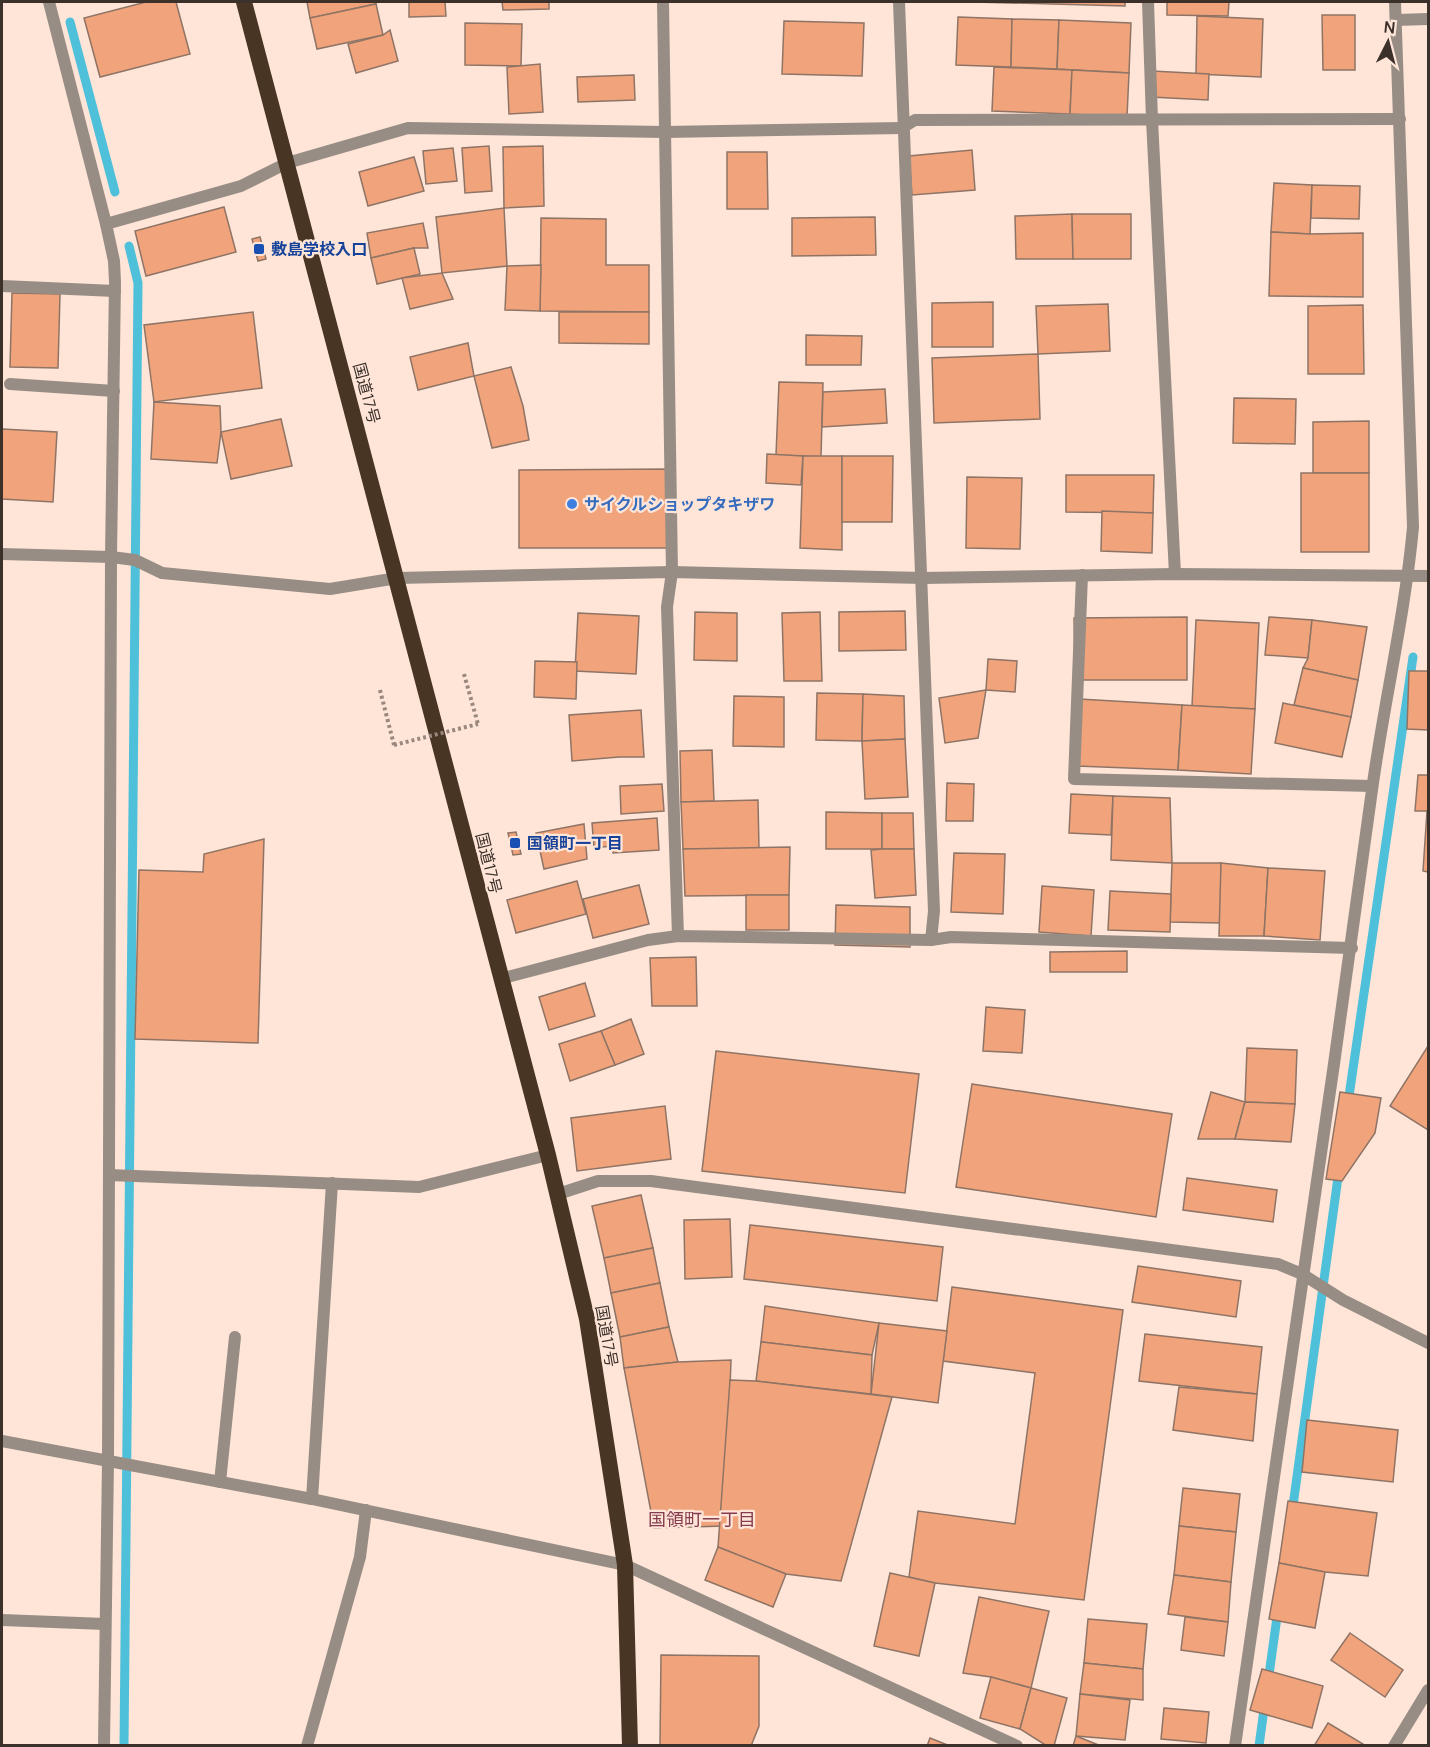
<svg xmlns="http://www.w3.org/2000/svg" width="1430" height="1747" viewBox="0 0 1430 1747" font-family="Manrope,'Noto Sans JP',sans-serif">
<style>
.lines{fill:none;stroke-linecap:round;stroke-linejoin:round}
.stream{stroke:#4fc0d9;stroke-width:9}
.building{fill:#f1a47b;stroke:#8f7465;stroke-width:1.5}
.path{stroke:#9a887f;stroke-width:4;stroke-dasharray:3 3;stroke-linecap:butt}
.service{stroke:#988d84;stroke-width:12}
.minor{stroke:#988d84;stroke-width:12}
.tertiary{stroke:#988d84;stroke-width:12}
.trunk{stroke:#483524;stroke-width:16}
.path-bridge{stroke:#9a887f;stroke-width:4;stroke-dasharray:3 3;stroke-linecap:butt}
.transit-dot{fill:#1a4fb4;stroke:#fee5d8;stroke-width:2}
.shop-dot{fill:#3f7fe0;stroke:#fee5d8;stroke-width:2}
.labels{text-anchor:middle;stroke-width:4.5;stroke-linejoin:round;paint-order:stroke}
.transit-label{font-size:16px;font-weight:bold;fill:#164399;stroke:#fee5d8;text-anchor:start}
.street-label{font-size:16px;fill:#3c302a;stroke:#fee5d8}
.shop-label{font-size:16px;font-weight:bold;fill:#366cbe;stroke:#fee5d8;text-anchor:start}
.neighbourhood-label{font-size:18px;fill:#843c4e;stroke:#fee5d8}
</style>
<rect width="100%" height="100%" fill="#fee5d8"/>
<g class="lines">
<!-- stream -->
<g class="stream">
<path d="M70,22L115,192"/>
<path d="M1348,1103L1413,657"/>
<path d="M1292,1513L1339,1170"/>
<path d="M1268,1682L1278,1610"/>
<path d="M124,1746L138,283L129,246"/>
<path d="M1259,1746L1265,1702"/>
</g>
</g>
<!-- building -->
<g class="building">
<path d="M146,2H176L190,54L100,77L84,18Z"/>
<path d="M307,2H374L376,4L310,18Z"/>
<path d="M409,2H445L446,16L409,17Z"/>
<path d="M502,2H549V9L503,10Z"/>
<path d="M974,2H1125V6Z"/>
<path d="M1167,2H1229L1228,16L1167,15Z"/>
<path d="M376,4L383,35L317,49L310,18Z"/>
<path d="M1322,15H1355V70H1323Z"/>
<path d="M1197,16L1263,19L1261,77L1196,74Z"/>
<path d="M958,17L1012,19L1011,67L956,65Z"/>
<path d="M1012,19L1059,20L1057,69L1011,67Z"/>
<path d="M1059,20L1131,23L1129,73L1057,69Z"/>
<path d="M784,21L864,23L862,76L782,74Z"/>
<path d="M465,23L522,24L521,66L465,65Z"/>
<path d="M390,30L398,61L356,73L348,44L383,35Z"/>
<path d="M540,64L543,112L509,114L507,67Z"/>
<path d="M994,67L1072,70L1070,114L992,111Z"/>
<path d="M1072,70L1129,73L1127,117L1070,114Z"/>
<path d="M1152,71L1209,74L1208,100L1151,97Z"/>
<path d="M634,75L635,100L578,102L577,77Z"/>
<path d="M489,146L492,191L465,193L462,148Z"/>
<path d="M543,146L544,206L504,208L503,147Z"/>
<path d="M453,148L457,181L426,184L423,151Z"/>
<path d="M972,150L975,190L912,195L909,156Z"/>
<path d="M727,152H767L768,209H727Z"/>
<path d="M414,157L424,191L368,206L359,172Z"/>
<path d="M1274,183L1312,185L1310,234L1271,232Z"/>
<path d="M1312,185L1360,186L1359,219L1311,218Z"/>
<path d="M224,207L236,252L146,276L135,231Z"/>
<path d="M504,208L507,266L442,273L436,217Z"/>
<path d="M1072,214L1073,259H1016L1015,216Z"/>
<path d="M1072,214H1131V259H1073Z"/>
<path d="M875,217L876,255L792,256V218Z"/>
<path d="M541,218L606,219V265H649V312L540,311Z"/>
<path d="M423,223L428,248H414L371,258L367,233Z"/>
<path d="M1271,232L1310,234L1363,233V297L1269,296Z"/>
<path d="M260,237L266,259L258,261L252,239Z"/>
<path d="M414,248L420,274L377,284L371,258Z"/>
<path d="M541,265L540,311L505,310L507,266Z"/>
<path d="M442,273L453,299L410,309L402,278Z"/>
<path d="M12,293L60,294L58,368L10,367Z"/>
<path d="M993,302V347H932V303Z"/>
<path d="M1108,304L1110,351L1038,354L1036,306Z"/>
<path d="M1363,305L1364,374H1308V306Z"/>
<path d="M253,312L262,388L154,402L144,325Z"/>
<path d="M559,312H649V344L559,343Z"/>
<path d="M806,335L862,336L861,365H806Z"/>
<path d="M468,343L474,376L418,390L410,357Z"/>
<path d="M1038,354L1040,419L934,423L932,358Z"/>
<path d="M511,367L523,406L529,440L492,448L474,376Z"/>
<path d="M779,382L823,383L821,457L776,455Z"/>
<path d="M885,389L887,423L822,427L823,392Z"/>
<path d="M1234,398L1296,399L1295,444L1233,443Z"/>
<path d="M154,402L220,406L221,432L217,463L151,459Z"/>
<path d="M281,419L292,466L231,479L221,432Z"/>
<path d="M1369,421V473H1313V422Z"/>
<path d="M2,429L57,432L53,502L2,499Z"/>
<path d="M767,454L803,456L801,485L766,483Z"/>
<path d="M803,456H842V550L800,548Z"/>
<path d="M842,456H893L892,522H842Z"/>
<path d="M671,469L672,548H519V470Z"/>
<rect x="1301" y="473" width="68" height="79"/>
<path d="M1066,475H1154L1153,513L1066,512Z"/>
<path d="M967,477L1022,478L1020,549L966,548Z"/>
<path d="M1102,511L1153,513L1152,553L1101,551Z"/>
<path d="M905,611L906,650L839,651V612Z"/>
<path d="M695,612L737,613V661L694,660Z"/>
<path d="M820,612L822,681H784L782,613Z"/>
<path d="M578,613L639,616L636,674L575,671Z"/>
<path d="M1187,617V680H1075L1074,618Z"/>
<path d="M1269,617L1312,620L1308,658L1265,655Z"/>
<path d="M1196,620L1259,623L1255,709L1192,706Z"/>
<path d="M1312,620L1367,627L1358,680L1303,668L1308,658Z"/>
<path d="M988,659L1017,661L1015,692L986,690Z"/>
<path d="M535,661L577,662L576,699L534,697Z"/>
<path d="M1303,668L1358,680L1351,717L1294,705Z"/>
<path d="M1409,671H1428V730L1407,729Z"/>
<path d="M986,690L978,738L945,743L939,698Z"/>
<path d="M817,693L863,694L862,741L816,740Z"/>
<path d="M863,694L904,696L905,739L862,741Z"/>
<path d="M734,696L784,697V747L733,746Z"/>
<path d="M1079,699L1182,705L1178,770L1077,766Z"/>
<path d="M1283,703L1351,717L1342,757L1275,743Z"/>
<path d="M1182,705L1255,709L1251,774L1178,770Z"/>
<path d="M641,710L644,757H619L572,761L569,715Z"/>
<path d="M905,739L908,797L865,799L862,741Z"/>
<path d="M712,750L714,801L681,802L680,751Z"/>
<path d="M1418,775H1428V811H1415Z"/>
<path d="M947,783L974,784L973,821H946Z"/>
<path d="M662,784L664,811L621,814L620,786Z"/>
<path d="M1071,794L1113,796L1111,835L1069,833Z"/>
<path d="M1113,796L1170,798L1172,863L1111,860Z"/>
<path d="M758,800L759,849H683L681,802Z"/>
<path d="M1427,811H1428V872L1423,871Z"/>
<path d="M826,812L882,813V849H826Z"/>
<path d="M882,813H913L914,849H882Z"/>
<path d="M657,818L659,850L613,853L612,846L594,848L592,823Z"/>
<path d="M584,824L587,859L544,869L536,833Z"/>
<path d="M516,832L521,854L513,855L508,833Z"/>
<path d="M264,839L258,1043L135,1039L139,870L203,872L204,854Z"/>
<path d="M790,847L789,895L685,896L683,849Z"/>
<path d="M882,849H914L916,895L875,898L871,850Z"/>
<path d="M954,853L1005,854L1003,914L951,912Z"/>
<path d="M1172,863H1221V923L1170,922Z"/>
<path d="M1221,863L1268,868L1264,936H1219Z"/>
<path d="M1268,868L1325,871L1320,940L1264,936Z"/>
<path d="M577,881L586,914L516,933L507,900Z"/>
<path d="M639,885L649,924L593,938L583,899Z"/>
<path d="M1042,886L1094,890L1091,936L1039,932Z"/>
<path d="M1110,891L1171,894L1170,932L1108,930Z"/>
<rect x="746" y="895" width="43" height="35"/>
<path d="M836,905L910,907V947L835,945Z"/>
<path d="M1127,951V972H1050V952Z"/>
<path d="M696,957L697,1006H652L650,958Z"/>
<path d="M585,983L595,1016L549,1030L539,997Z"/>
<path d="M986,1007L1025,1010L1022,1053L983,1051Z"/>
<path d="M631,1019L644,1054L615,1065L601,1031Z"/>
<path d="M601,1031L615,1065L570,1081L559,1044Z"/>
<path d="M1428,1046V1130L1390,1106Z"/>
<path d="M1247,1048L1297,1050L1295,1104L1245,1102Z"/>
<path d="M716,1051L919,1074L905,1193L702,1171Z"/>
<path d="M972,1084L1172,1114L1156,1217L956,1187Z"/>
<path d="M1211,1092L1245,1102L1235,1139H1198Z"/>
<path d="M1340,1092L1381,1098L1375,1133L1342,1181L1326,1179Z"/>
<path d="M1245,1102L1295,1104L1291,1142L1235,1139Z"/>
<path d="M665,1106L671,1159L577,1171L571,1118Z"/>
<path d="M1187,1178L1277,1190L1273,1222L1183,1210Z"/>
<path d="M641,1195L653,1248L604,1258L592,1206Z"/>
<path d="M730,1219L732,1277L685,1279L684,1220Z"/>
<path d="M750,1225L943,1247L937,1301L744,1279Z"/>
<path d="M653,1248L660,1283L611,1293L604,1258Z"/>
<path d="M1138,1266L1241,1281L1236,1317L1132,1302Z"/>
<path d="M660,1283L669,1327L620,1337L611,1293Z"/>
<path d="M952,1287L1123,1310L1084,1600L935,1583L909,1577L918,1511L1015,1524L1035,1373L943,1361Z"/>
<path d="M765,1306L879,1323L872,1355L761,1342Z"/>
<path d="M879,1323L947,1331L938,1403L871,1394Z"/>
<path d="M669,1327L678,1362L624,1368L620,1337Z"/>
<path d="M1145,1334L1262,1347L1257,1394L1139,1381Z"/>
<path d="M761,1342L872,1355L871,1394L756,1381Z"/>
<path d="M731,1360L725,1526L654,1528L624,1368L678,1362Z"/>
<path d="M730,1380L756,1381L892,1397L841,1581L786,1574L718,1547Z"/>
<path d="M1179,1387L1257,1394L1253,1441L1173,1430Z"/>
<path d="M1307,1420L1398,1430L1393,1482L1302,1472Z"/>
<path d="M1183,1488L1240,1494L1236,1532L1179,1526Z"/>
<path d="M1288,1501L1377,1513L1368,1576L1325,1572L1279,1563Z"/>
<path d="M1179,1526L1236,1532L1231,1582L1174,1575Z"/>
<path d="M718,1547L786,1574L773,1607L705,1580Z"/>
<path d="M1279,1563L1325,1572L1315,1628L1269,1619Z"/>
<path d="M890,1573L935,1583L919,1656L874,1646Z"/>
<path d="M1174,1575L1231,1582L1228,1622L1168,1614Z"/>
<path d="M979,1597L1049,1611L1031,1688L991,1677L963,1673Z"/>
<path d="M1185,1617L1228,1622L1224,1656L1181,1650Z"/>
<path d="M1088,1619L1147,1624L1143,1669L1084,1663Z"/>
<path d="M1350,1633L1403,1670L1385,1697L1331,1660Z"/>
<path d="M661,1655L759,1656V1726L751,1746H660Z"/>
<path d="M1084,1663L1143,1669V1700L1080,1694Z"/>
<path d="M1262,1669L1323,1686L1312,1728L1250,1710Z"/>
<path d="M991,1677L1031,1688L1020,1729L980,1718Z"/>
<path d="M1031,1688L1067,1698L1054,1746H1047L1020,1729Z"/>
<path d="M1080,1694L1130,1700L1125,1740L1076,1736Z"/>
<path d="M1164,1708L1209,1712L1206,1743L1161,1739Z"/>
<path d="M1328,1723L1363,1744L1362,1746H1314Z"/>
<path d="M1076,1736L1101,1746H1073Z"/>
<path d="M930,1738L950,1746H927Z"/>
</g>
<g class="lines">
<!-- path -->
<g class="path">
<path d="M464,674L478,724"/>
<path d="M380,690L394,745"/>
</g>
<!-- service -->
<g class="service">
<path d="M49,2L106,224L114,261L115,282L111,557L108,1461L104,1746"/>
<path d="M899,2L934,911L931,940L951,937L1352,948"/>
<path d="M1148,2L1152,120L1175,574"/>
<path d="M1396,20L1428,19"/>
<path d="M902,128L915,120L1400,119"/>
<path d="M2,286L115,291"/>
<path d="M10,384L114,391"/>
<path d="M672,572L667,607L678,936"/>
<path d="M1082,575L1074,779L1372,786"/>
<path d="M220,1482L235,1337"/>
<path d="M312,1499L332,1183"/>
<path d="M2,1620L105,1624"/>
<path d="M307,1746L360,1557L366,1510"/>
<path d="M1394,1746L1428,1690"/>
</g>
<!-- minor -->
<g class="minor">
<path d="M663,2L672,572"/>
<path d="M106,224L241,186L287,163L408,128L665,132L902,128"/>
<path d="M2,554L111,557L135,560L162,573L330,589L397,578"/>
<path d="M500,979L648,940L678,936L931,940"/>
<path d="M109,1175L419,1187L548,1155"/>
<path d="M558,1194L598,1181H651L1278,1264L1302,1274L1343,1300L1428,1343"/>
<path d="M2,1441L312,1499L625,1565L1017,1746"/>
<path d="M1235,1746C1281,1427 1329,1109 1372,790C1384,702 1405,615 1413,527L1395,2"/>
</g>
<!-- tertiary -->
<path class="tertiary" d="M397,578L672,572L923,578L1175,574L1428,576"/>
<!-- trunk -->
<path class="trunk" d="M244,2L548,1155L587,1319L625,1565L630,1746"/>
<!-- path-bridge -->
<path class="path-bridge" d="M394,745L478,724"/>
</g>
<!-- markers -->
<g class="transit-dot">
<rect x="253" y="243" width="12" height="12" rx="3"/>
<rect x="509" y="837" width="12" height="12" rx="3"/>
</g>
<circle class="shop-dot" cx="572" cy="504" r="6"/>
<g class="labels">
<!-- transit labels -->
<g class="transit-label">
<text x="271" y="255">敷島学校入口</text>
<text x="527" y="849">国領町一丁目</text>
</g>
<!-- street labels -->
<g class="street-label">
<text transform="translate(367 393) rotate(75)" y="6">国道17号</text>
<text transform="translate(489 863) rotate(76)" y="6">国道17号</text>
<text transform="translate(607 1336) rotate(80)" y="6">国道17号</text>
</g>
<!-- shop labels -->
<g class="shop-label">
<text x="584" y="510">サイクルショップタキザワ</text>
</g>
<!-- neighbourhood labels -->
<g class="neighbourhood-label">
<text x="702" y="1526">国領町一丁目</text>
</g>
</g>
<!-- border -->
<rect width="1430" height="1747" fill="none" stroke="#3c302a" stroke-width="6"/>
<!-- north arrow -->
<g transform="translate(1388 42) rotate(6)" stroke="#fee5d8" stroke-width="4.5" paint-order="stroke">
<path d="M0-4.5L10 22L0 15L-10 22Z" fill="#3c302a"/>
<text y="-9" font-size="16" font-weight="bold" text-anchor="middle" fill="#3c302a">N</text>
</g>
</svg>
